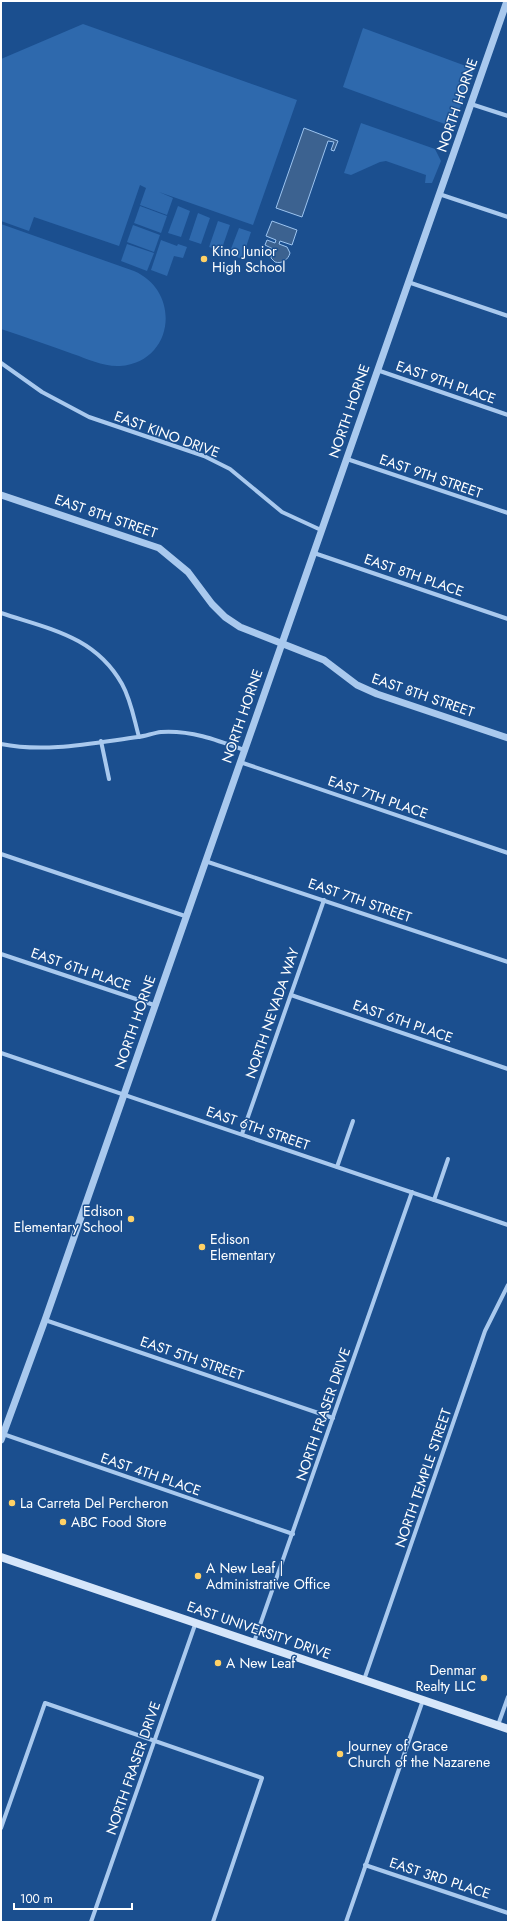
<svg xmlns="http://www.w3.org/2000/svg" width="509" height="1923" viewBox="0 0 509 1923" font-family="Jost,sans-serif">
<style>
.green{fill:#2e69ad}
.water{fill:#3c6290;stroke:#9cc4f0}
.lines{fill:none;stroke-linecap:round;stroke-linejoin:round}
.minor{stroke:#a9c9ee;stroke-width:4}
.tertiary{stroke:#a9c9ee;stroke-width:7}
.secondary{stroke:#d6e6fa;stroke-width:8}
.poi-dot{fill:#ffd166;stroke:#1b4f8f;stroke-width:1.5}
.labels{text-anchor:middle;stroke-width:3;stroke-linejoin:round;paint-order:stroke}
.street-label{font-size:14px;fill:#fff;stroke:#1b4f8f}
.poi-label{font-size:14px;fill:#fff;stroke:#1b4f8f;text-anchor:start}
</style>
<rect width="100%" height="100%" fill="#1b4f8f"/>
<!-- green -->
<g class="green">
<path d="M83,24L297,100L253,225L159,192L173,198L167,215L140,205L146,188L140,185L119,246L34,217L29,231L1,221V59Z"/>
<path d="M363,28L474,69L453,127L343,87Z"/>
<path d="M361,123L435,149L441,161L432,183H425L426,175L386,161L380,162L351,175L344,173Z"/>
<path d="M140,206L167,216L161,233L134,223Z"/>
<path d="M178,206L190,211L181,237L168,233Z"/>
<path d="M198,213L210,218L201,244L189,240Z"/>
<path d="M218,221L230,225L221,251L209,247Z"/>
<path d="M1,224L134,271C182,292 174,362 120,366C104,367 88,359 73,354C49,345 25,337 1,329Z"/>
<path d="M133,225L160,235L154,252L127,242Z"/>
<path d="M239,228L251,232L242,259L229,254Z"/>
<path d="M161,240L177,246L178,244L187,247L183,258L174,256L167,276L151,270Z"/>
<path d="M127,244L154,253L147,271L121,261Z"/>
</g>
<!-- water -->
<g class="water">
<path d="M304,128L338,141L334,151L331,150L334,142L328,141L302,217L276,208Z"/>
<path d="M272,221L297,230L292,245L280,241L279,244L287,247L290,253C288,260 282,264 275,262L271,258L273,249L265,245L267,240L275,243L276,240L266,236Z"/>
</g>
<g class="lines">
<!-- minor -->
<g class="minor">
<path d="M471,104L508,116"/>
<path d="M439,194L508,217"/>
<path d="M408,282L508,316"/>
<path d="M1,363L42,392L89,417L204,456L230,469L282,512L321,530"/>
<path d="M377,370L508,415"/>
<path d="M347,459L508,513"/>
<path d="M314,553L508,619"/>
<path d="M1,613C49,629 95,636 122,684C131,700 134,719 139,737"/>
<path d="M101,741L109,779"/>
<path d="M1,744C46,753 93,743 138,737C146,736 153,733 161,732C191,730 217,740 244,750"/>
<path d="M240,762L508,853"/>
<path d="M1,854L185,916"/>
<path d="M205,861L508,962"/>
<path d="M1,954L154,1005"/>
<path d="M291,995L508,1069"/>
<path d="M1,1053L508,1225"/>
<path d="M242,1134L324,900"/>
<path d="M337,1167L353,1121"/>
<path d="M434,1200L448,1159"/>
<path d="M45,1320L333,1418"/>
<path d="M3,1434L293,1534"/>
<path d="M254,1642L412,1192"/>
<path d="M364,1680L485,1331L508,1285"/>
<path d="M498,1725L508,1697"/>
<path d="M1,1828L45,1703L262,1778L213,1922"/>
<path d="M365,1865L508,1913"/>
<path d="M91,1922L196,1622"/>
<path d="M346,1922L423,1700"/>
</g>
<!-- tertiary -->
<g class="tertiary">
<path d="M1,495L159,548L188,572L212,604L225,617L240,627L324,660L357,685L377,694L508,738"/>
<path d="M1,1440L45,1320L507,1"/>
</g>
<!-- secondary -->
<path class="secondary" d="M1,1557L508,1729"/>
</g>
<!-- markers -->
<g class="poi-dot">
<circle cx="204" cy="259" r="4"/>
<circle cx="131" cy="1219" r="4"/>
<circle cx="202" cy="1247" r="4"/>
<circle cx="12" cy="1503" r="4"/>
<circle cx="63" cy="1522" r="4"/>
<circle cx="198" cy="1576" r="4"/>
<circle cx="218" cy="1663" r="4"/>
<circle cx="484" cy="1678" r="4"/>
<circle cx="340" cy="1754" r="4"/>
</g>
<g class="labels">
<!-- street labels -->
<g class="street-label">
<text transform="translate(457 105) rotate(-71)" y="5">NORTH HORNE</text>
<text transform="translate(446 382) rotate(19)" y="5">EAST 9TH PLACE</text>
<text transform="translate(349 411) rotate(-71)" y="5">NORTH HORNE</text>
<text transform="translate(167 434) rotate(20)" y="5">EAST KINO DRIVE</text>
<text transform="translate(431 476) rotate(19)" y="5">EAST 9TH STREET</text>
<text transform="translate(106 516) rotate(19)" y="5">EAST 8TH STREET</text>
<text transform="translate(414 575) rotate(19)" y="5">EAST 8TH PLACE</text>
<text transform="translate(423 695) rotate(19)" y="5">EAST 8TH STREET</text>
<text transform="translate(242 716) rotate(-71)" y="5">NORTH HORNE</text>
<text transform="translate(378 797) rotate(19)" y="5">EAST 7TH PLACE</text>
<text transform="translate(360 900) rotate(19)" y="5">EAST 7TH STREET</text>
<text transform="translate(81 969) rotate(19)" y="5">EAST 6TH PLACE</text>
<text transform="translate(272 1013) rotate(-71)" y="5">NORTH NEVADA WAY</text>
<text transform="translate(403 1021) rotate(19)" y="5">EAST 6TH PLACE</text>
<text transform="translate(135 1022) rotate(-71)" y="5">NORTH HORNE</text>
<text transform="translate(258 1128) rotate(19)" y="5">EAST 6TH STREET</text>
<text transform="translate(192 1358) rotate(19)" y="5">EAST 5TH STREET</text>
<text transform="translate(323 1414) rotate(-71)" y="5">NORTH FRASER DRIVE</text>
<text transform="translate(151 1474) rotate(19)" y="5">EAST 4TH PLACE</text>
<text transform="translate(423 1478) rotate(-71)" y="5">NORTH TEMPLE STREET</text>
<text transform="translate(259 1630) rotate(19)" y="5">EAST UNIVERSITY DRIVE</text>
<text transform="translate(133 1768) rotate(-71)" y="5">NORTH FRASER DRIVE</text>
<text transform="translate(440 1878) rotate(18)" y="5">EAST 3RD PLACE</text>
</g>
<!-- poi labels -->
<g class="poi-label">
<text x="212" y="256">Kino Junior<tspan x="212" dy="16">High School</tspan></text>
<text x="123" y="1216" text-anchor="end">Edison<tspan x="123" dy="16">Elementary School</tspan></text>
<text x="210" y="1244">Edison<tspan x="210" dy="16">Elementary</tspan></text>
<text x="20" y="1508">La Carreta Del Percheron</text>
<text x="71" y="1527">ABC Food Store</text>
<text x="206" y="1573">A New Leaf |<tspan x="206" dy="16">Administrative Office</tspan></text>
<text x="226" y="1668">A New Leaf</text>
<text x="476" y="1675" text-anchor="end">Denmar<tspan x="476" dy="16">Realty LLC</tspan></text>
<text x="348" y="1751">Journey of Grace<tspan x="348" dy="16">Church of the Nazarene</tspan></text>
</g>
</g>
<!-- border -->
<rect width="509" height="1923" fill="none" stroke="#ffffff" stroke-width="4"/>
<!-- scale -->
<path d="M14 1903v6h118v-6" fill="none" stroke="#ffffff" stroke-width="2"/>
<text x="20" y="1903" font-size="12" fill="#ffffff" stroke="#1b4f8f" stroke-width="3" paint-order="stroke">100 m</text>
</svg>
